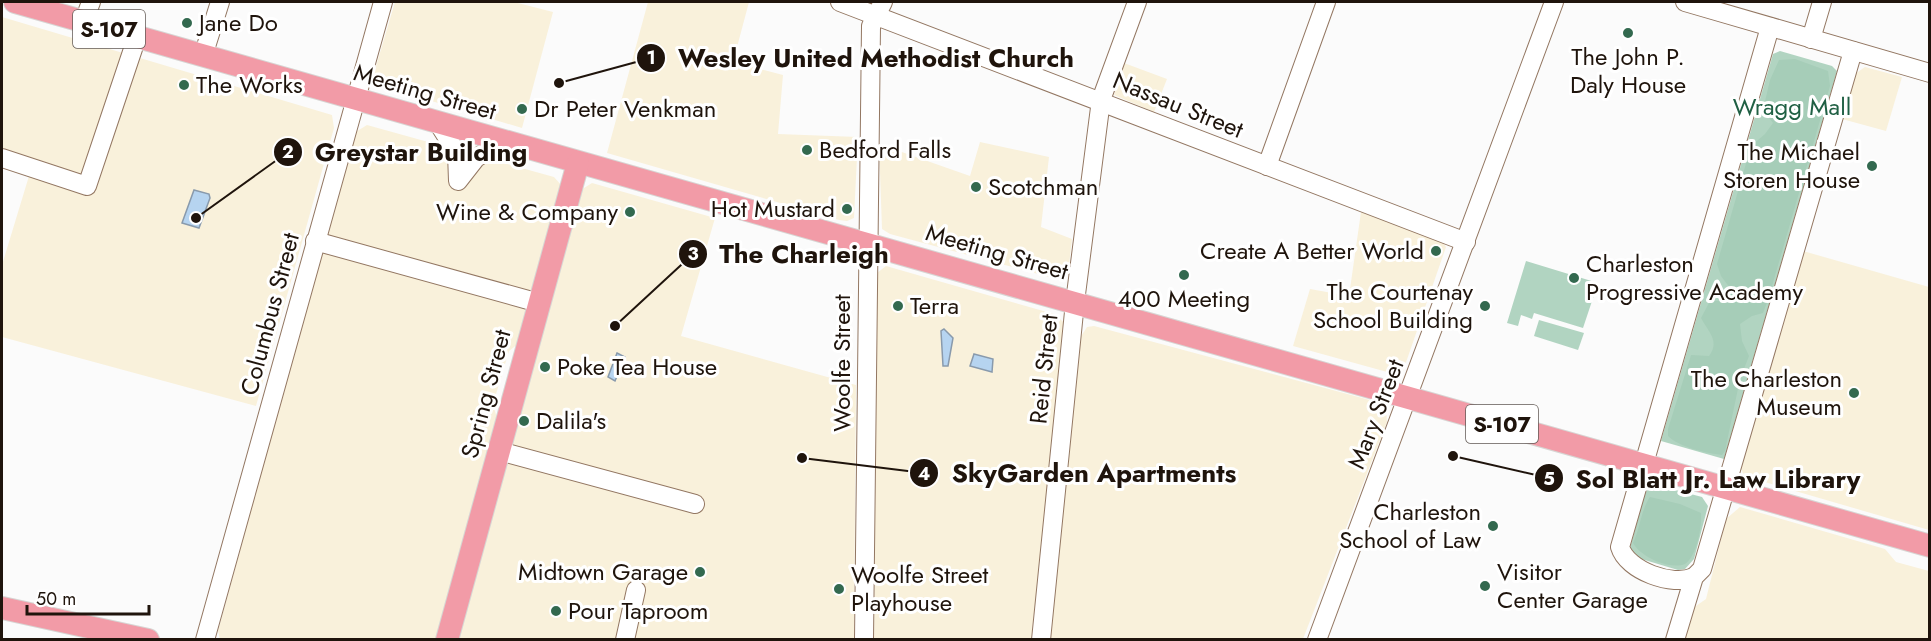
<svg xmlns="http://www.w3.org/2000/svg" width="1931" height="641" viewBox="0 0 1931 641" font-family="Jost,sans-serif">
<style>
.commercial{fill:#f9f1db}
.green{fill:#b1d4c1}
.forest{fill:#a6cdb8}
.water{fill:#b6d4f0;stroke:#899aac;stroke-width:1.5}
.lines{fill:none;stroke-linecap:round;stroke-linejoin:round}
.minor-casing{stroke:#937762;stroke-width:20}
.major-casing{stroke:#d7d5d3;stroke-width:24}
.minor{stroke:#fff;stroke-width:18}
.major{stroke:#f29ba7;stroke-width:22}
.poi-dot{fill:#33694f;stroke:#fff;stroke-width:2}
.labels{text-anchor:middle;stroke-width:6;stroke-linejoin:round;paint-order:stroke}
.shield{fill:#fff;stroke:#625a55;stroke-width:1.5}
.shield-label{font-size:22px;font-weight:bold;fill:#1f140c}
.poi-label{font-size:24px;fill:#1f140c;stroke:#fff;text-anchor:start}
.street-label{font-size:24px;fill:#1f140c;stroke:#fff}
.park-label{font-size:24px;fill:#206044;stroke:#fff}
.leader{fill:none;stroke:#1f140c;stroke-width:2}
.callout-dot{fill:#1f140c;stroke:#fff;stroke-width:2}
.mark-label{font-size:18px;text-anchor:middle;font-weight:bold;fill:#fff}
.callout-label{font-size:26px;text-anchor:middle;font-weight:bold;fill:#1f140c;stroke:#fff;stroke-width:6;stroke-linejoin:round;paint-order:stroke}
</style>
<rect width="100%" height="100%" fill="#fbfbfb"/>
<!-- commercial -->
<g class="commercial">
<path d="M395,2H514L553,12L522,128L378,85L374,73Z"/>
<path d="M648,2H749L733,62L783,75L778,134L858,137L854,218L847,221L839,220L607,153Z"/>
<path d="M2,17L332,115L334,128L256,406L2,337V265L29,176L2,167Z"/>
<path d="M1124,63L1167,79L1154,112L1114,95Z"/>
<path d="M1865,67L1902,77L1886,131L1842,119L1855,74Z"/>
<path d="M367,125L554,177L562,186L523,340L509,351L493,404L498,422L440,639L220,640L218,631L354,133Z"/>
<path d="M980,142L1049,157L1041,227L1072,239L1068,274L1064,281L890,234L882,229L879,144L970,176Z"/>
<path d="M592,183L715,218L681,336L856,385L854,639L456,640L577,197L584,188Z"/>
<path d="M1361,212L1442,241L1446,247L1403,371L1398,375L1293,346L1310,289L1349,296Z"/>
<path d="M1803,251L1929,287V530L1744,476L1740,466Z"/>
<path d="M886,266L1054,314L1067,325L1031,639L874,640L877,273Z"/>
<path d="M1094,326L1381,403L1386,408L1387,422L1303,639L1044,640L1078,341L1087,327Z"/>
<path d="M1740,507L1885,549L1896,562L1929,571V639L1683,640L1693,608L1706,599L1726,519Z"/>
</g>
<!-- green -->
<g class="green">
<path d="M1780,51L1832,66L1837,71L1724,459L1661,441L1773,54Z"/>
<path d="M1526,261L1598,283L1583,328L1534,313L1532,319L1521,315L1518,326L1507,323Z"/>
<path d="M1539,320L1584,333L1578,350L1534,336Z"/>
<path d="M1653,484L1702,497L1708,506L1694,559L1685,569L1678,570L1638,558L1630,548L1645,493Z"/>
</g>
<!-- forest -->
<g class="forest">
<path d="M1795,59L1828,71L1830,86L1768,300L1763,313L1752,316L1740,324L1742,341L1749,356L1740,379L1725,451L1722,455C1706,453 1679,447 1668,436V429L1691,355L1709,356C1720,341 1709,333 1701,318L1710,301H1721L1733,292L1721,276L1717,264L1751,146L1765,134L1773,123L1763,110L1770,80L1779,60Z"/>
<path d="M1650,497L1680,504L1701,513C1702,527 1697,556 1685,564C1669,570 1641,557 1633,543C1640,529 1641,510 1650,497Z"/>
</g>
<!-- water -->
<g class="water">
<path d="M194,190L209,194L210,198L199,228L182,223Z"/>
<path d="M944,329L953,338L948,366H943L941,331Z"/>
<path d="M617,353L625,357L615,381L608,377Z"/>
<path d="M974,354L993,359L992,372L970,366Z"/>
</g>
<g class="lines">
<!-- minor casing -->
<g class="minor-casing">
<g id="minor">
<path d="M840,2L1466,242"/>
<path d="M1685,2L1930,73"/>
<path d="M84,21L91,2"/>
<path d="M1811,39L1822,2"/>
<path d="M203,56L220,2"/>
<path d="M438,123L457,153L458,181L476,158L503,142"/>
<path d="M2,158L87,186L137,37"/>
<path d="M1267,166L1326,2"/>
<path d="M315,241L539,303"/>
<path d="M499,451L695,504"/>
<path d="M1694,577C1673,587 1627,571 1620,547L1770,27"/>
<path d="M205,640L383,2"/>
<path d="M625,640L636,590"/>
<path d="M864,640L871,26L883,2"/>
<path d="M1041,640L1075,302L1101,100L1137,2"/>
<path d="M1317,640L1554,2"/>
<path d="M1675,640L1694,577L1702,569L1853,51"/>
</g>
</g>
<!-- major casing -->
<g class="major-casing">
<g id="major">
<path d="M15,2L1930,546"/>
<path d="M2,608L148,640"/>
<path d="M447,640L578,163"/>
</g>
</g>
<!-- minor -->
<use href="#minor" class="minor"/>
<!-- major -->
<use href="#major" class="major"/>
</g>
<!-- markers -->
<g class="poi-dot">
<circle cx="187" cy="23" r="6"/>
<circle cx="1628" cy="33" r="6"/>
<circle cx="184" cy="85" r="6"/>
<circle cx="522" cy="109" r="6"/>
<circle cx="807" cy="150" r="6"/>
<circle cx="1872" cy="166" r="6"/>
<circle cx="976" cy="187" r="6"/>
<circle cx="847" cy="209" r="6"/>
<circle cx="630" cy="212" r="6"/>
<circle cx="1436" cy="251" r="6"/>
<circle cx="1184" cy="275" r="6"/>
<circle cx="1574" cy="278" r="6"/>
<circle cx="898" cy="306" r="6"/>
<circle cx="1485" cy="306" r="6"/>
<circle cx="545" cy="367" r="6"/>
<circle cx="1854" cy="393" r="6"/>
<circle cx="524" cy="421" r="6"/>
<circle cx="1493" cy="526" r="6"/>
<circle cx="700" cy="572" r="6"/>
<circle cx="1485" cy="586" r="6"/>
<circle cx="839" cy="589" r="6"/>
<circle cx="556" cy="611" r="6"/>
</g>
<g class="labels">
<!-- shield labels -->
<g class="shield">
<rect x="73" y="10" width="72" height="38" rx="4.5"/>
<rect x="1466" y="405" width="72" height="38" rx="4.5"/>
</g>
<g class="shield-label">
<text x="109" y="37">S-107</text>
<text x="1502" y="432">S-107</text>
</g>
<!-- poi labels -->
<g class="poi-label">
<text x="199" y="31">Jane Do</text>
<text x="1628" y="65" text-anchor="middle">The John P.<tspan x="1628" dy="28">Daly House</tspan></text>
<text x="196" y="93">The Works</text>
<text x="534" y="117">Dr Peter Venkman</text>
<text x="819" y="158">Bedford Falls</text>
<text x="1860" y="160" text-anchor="end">The Michael<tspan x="1860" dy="28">Storen House</tspan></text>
<text x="988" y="195">Scotchman</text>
<text x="835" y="217" text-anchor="end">Hot Mustard</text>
<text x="618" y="220" text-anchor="end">Wine &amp; Company</text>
<text x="1424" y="259" text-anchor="end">Create A Better World</text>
<text x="1586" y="272">Charleston<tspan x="1586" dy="28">Progressive Academy</tspan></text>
<text x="1473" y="300" text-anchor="end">The Courtenay<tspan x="1473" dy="28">School Building</tspan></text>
<text x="1184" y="307" text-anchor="middle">400 Meeting</text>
<text x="910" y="314">Terra</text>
<text x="557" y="375">Poke Tea House</text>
<text x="1842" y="387" text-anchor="end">The Charleston<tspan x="1842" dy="28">Museum</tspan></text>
<text x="536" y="429">Dalila's</text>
<text x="1481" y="520" text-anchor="end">Charleston<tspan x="1481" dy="28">School of Law</tspan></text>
<text x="688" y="580" text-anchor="end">Midtown Garage</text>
<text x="1497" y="580">Visitor<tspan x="1497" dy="28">Center Garage</tspan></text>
<text x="851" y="583">Woolfe Street<tspan x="851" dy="28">Playhouse</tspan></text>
<text x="568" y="619">Pour Taproom</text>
</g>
<!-- street labels -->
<g class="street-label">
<text transform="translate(425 92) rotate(16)" y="8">Meeting Street</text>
<text transform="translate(1178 105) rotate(22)" y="8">Nassau Street</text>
<text transform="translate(997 252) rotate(16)" y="8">Meeting Street</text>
<text transform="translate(270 314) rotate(-75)" y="8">Columbus Street</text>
<text transform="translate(842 363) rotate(-90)" y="8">Woolfe Street</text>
<text transform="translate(1044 369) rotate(-84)" y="8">Reid Street</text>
<text transform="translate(486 394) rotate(-75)" y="8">Spring Street</text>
<text transform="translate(1376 414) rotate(-69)" y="8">Mary Street</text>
</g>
<!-- park labels -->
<g class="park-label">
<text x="1792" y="115">Wragg Mall</text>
</g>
</g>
<!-- callouts -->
<path class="leader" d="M559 83L651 58M196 218L288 152M615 326L693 254M802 458L924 473M1453 456L1549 478"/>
<g class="callout-dot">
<circle cx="559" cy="83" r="6"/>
<circle cx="196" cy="218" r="6"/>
<circle cx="615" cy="326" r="6"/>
<circle cx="802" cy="458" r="6"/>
<circle cx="1453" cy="456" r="6"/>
<circle cx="651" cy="58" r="15"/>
<circle cx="288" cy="152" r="15"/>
<circle cx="693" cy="254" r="15"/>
<circle cx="924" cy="473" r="15"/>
<circle cx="1549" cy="478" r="15"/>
</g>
<g class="mark-label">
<text x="651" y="64">1</text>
<text x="288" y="158">2</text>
<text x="693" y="260">3</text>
<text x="924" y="480">4</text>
<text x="1549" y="485">5</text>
</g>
<g class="callout-label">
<text x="876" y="67">Wesley United Methodist Church</text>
<text x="421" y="161">Greystar Building</text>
<text x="804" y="263">The Charleigh</text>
<text x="1094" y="482">SkyGarden Apartments</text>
<text x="1718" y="488">Sol Blatt Jr. Law Library</text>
</g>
<!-- border -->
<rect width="1931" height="641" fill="none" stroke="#1f140c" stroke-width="6"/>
<!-- scale -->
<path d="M27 605v9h122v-9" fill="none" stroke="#1f140c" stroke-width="3"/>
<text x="36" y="605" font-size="18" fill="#1f140c" stroke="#ffffff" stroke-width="4.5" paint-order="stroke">50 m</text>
</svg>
